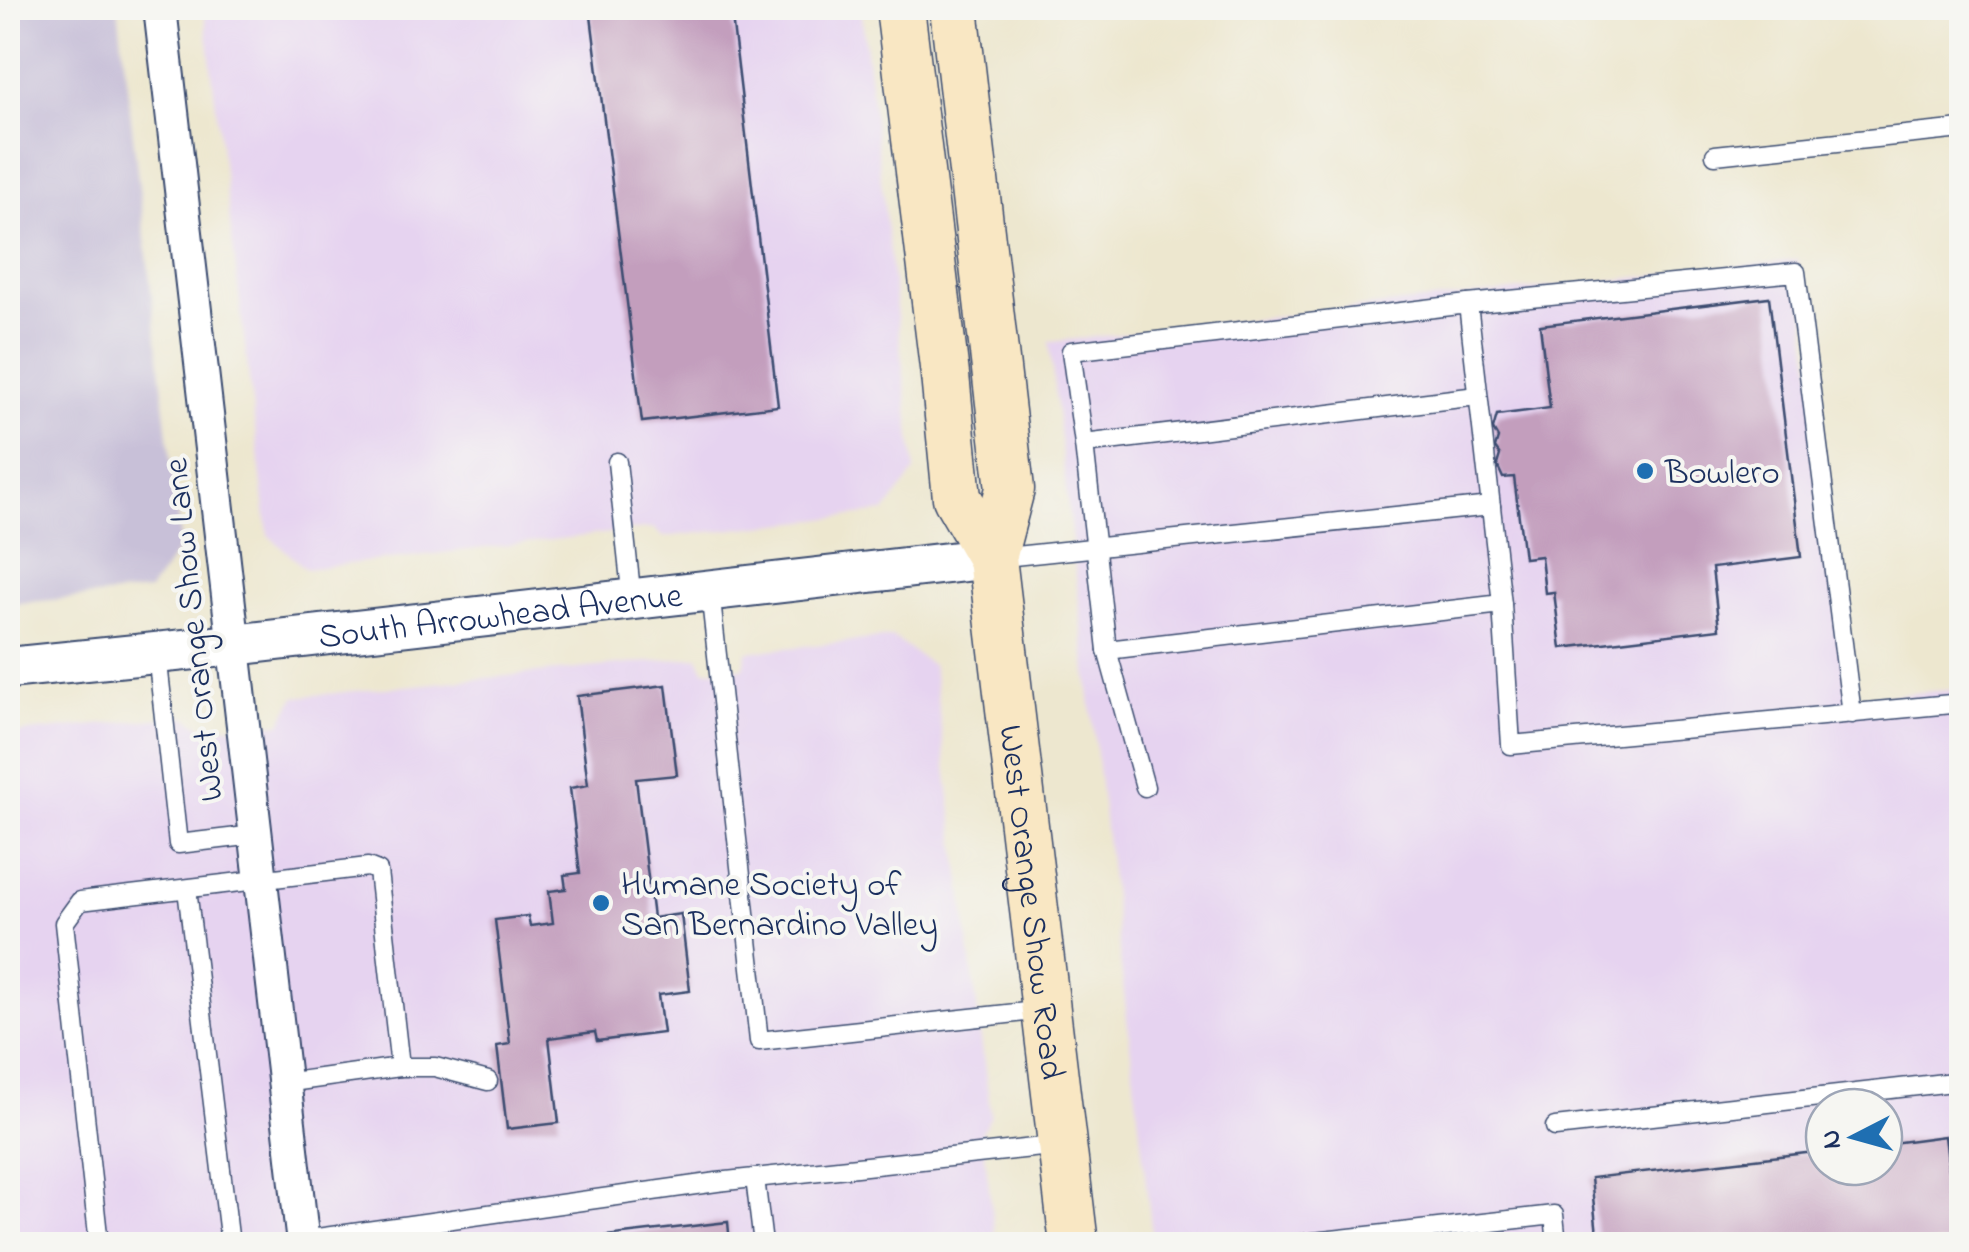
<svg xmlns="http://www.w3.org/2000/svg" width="1969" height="1252" viewBox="0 0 1969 1252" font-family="'Indie Flower',sans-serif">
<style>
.built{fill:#e6d3f0;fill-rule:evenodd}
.industrial{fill:#c8c0d8}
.building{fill:#c39ebd}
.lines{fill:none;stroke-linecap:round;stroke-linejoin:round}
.service-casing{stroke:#3a4b6f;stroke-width:21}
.minor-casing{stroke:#3a4b6f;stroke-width:36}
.tertiary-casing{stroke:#3a4b6f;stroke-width:44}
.secondary-casing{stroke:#3a4b6f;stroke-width:51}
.service{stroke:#fff;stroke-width:18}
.minor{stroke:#fff;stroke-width:32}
.tertiary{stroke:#fff;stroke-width:40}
.secondary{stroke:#f9e7c3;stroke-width:48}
.poi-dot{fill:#1f6fb2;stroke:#f6f6f2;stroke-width:4}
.labels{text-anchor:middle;stroke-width:8;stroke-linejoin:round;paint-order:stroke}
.poi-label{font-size:35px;fill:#1b2f5e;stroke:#f6f6f2;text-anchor:start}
.street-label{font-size:35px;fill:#1b2f5e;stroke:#f6f6f2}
</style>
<rect width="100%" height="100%" fill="#f6f6f2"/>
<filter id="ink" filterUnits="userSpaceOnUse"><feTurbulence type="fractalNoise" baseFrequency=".01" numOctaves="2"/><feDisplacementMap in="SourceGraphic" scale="20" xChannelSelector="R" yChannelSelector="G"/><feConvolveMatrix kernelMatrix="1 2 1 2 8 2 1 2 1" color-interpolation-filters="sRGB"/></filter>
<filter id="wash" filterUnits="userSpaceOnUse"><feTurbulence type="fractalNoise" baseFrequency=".0048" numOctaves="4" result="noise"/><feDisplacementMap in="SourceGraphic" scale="40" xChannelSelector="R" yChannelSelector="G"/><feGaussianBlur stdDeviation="2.25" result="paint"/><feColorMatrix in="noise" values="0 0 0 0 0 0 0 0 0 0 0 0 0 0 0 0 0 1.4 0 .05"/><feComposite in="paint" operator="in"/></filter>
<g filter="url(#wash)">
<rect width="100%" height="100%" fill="#ede7cf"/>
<!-- built -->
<g class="built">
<path d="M204,8H861L915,471L885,512L663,537L653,528L306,569L268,535Z"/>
<path d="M1798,260L1852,698L1961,689V1244H1153L1049,342ZM1824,1107H1884V1167H1824Z"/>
<path d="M892,637L933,666L991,1116L982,1131L996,1244H8V734L185,716L204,728L281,723L295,697L698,657L704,670L744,668L747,652Z"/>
</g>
<!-- industrial -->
<path class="industrial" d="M8,8H118L181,546L149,591L8,604Z"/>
<g id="blocks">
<!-- building -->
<g class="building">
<path d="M590,8H731L778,406L642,422Z"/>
<path d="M1769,297L1801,557L1712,568L1719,629L1561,648L1554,592L1545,593L1541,556L1524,558L1514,477L1503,478L1497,465L1500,455L1495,448L1498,438L1493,429L1497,415L1550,408L1540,325Z"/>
<path d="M666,685L677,775L636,779L653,918L681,914L690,991L658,995L663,1033L597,1041L595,1032L549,1038L559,1123L507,1129L497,1046L510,1044L495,920L528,916L530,926L553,923L549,891L566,889L564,875L580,873L570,788L588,785L577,696Z"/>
<path d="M1945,1136L1958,1244H1598L1591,1178L1824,1151V1167H1884V1144Z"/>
<path d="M728,1222L730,1244H553V1242Z"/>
</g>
</g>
</g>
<g filter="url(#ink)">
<use href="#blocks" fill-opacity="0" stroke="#3a4b6f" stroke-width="2.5"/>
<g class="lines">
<!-- service casing -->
<g class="service-casing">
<g id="service">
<path d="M1715,155L1962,129"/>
<path d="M1468,304L1796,272L1852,714"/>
<path d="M1084,444L1477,396"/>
<path d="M617,462L632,600"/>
<path d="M995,558L1491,506"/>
<path d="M710,591L759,1041L1044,1010"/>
<path d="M1107,650L1502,604"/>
<path d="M157,654L178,844L255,835"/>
<path d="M1145,787L1107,650L1084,444L1071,351L1468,304L1502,604L1511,745L1962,703"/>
<path d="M187,889L230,1244"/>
<path d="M284,1083L400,1067H435L488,1081"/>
<path d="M1555,1127L1962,1081"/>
<path d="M755,1178L763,1244"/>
<path d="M303,1240L717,1182L1061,1145"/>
<path d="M99,1244L64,923L80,901L368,867L378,871L400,1067"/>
<path d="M1296,1244L1554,1215L1557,1244"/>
</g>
</g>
<!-- minor casing -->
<g class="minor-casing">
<path id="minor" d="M160,8L303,1244"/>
</g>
<!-- tertiary casing -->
<g class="tertiary-casing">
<g id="tertiary">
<path id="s1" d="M8,668L234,645L992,558"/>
</g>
</g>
<!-- secondary casing -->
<g class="secondary-casing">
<g id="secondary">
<path d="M900,8L945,375L957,498L992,558"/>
<path id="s2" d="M954,8L1010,489L992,558L1074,1244"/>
</g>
</g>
<!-- service -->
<use href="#service" class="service"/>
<!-- minor -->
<use href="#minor" class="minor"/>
<!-- tertiary -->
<use href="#tertiary" class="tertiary"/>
<!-- secondary -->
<use href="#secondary" class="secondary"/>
</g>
</g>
<!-- markers -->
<g class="poi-dot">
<circle cx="1645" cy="471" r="10"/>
<circle cx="601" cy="903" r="10"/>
</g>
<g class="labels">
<!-- poi labels -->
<g class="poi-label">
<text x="1665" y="483">Bowlero</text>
<text x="621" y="895">Humane Society of<tspan x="621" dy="40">San Bernardino Valley</tspan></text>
</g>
<!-- street labels -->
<g class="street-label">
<text dy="12" stroke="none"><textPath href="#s1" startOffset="495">South Arrowhead Avenue</textPath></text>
<text transform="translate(192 630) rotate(-96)" y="12">West Orange Show Lane</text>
<text dy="12" stroke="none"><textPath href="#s2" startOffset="902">West Orange Show Road</textPath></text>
</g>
</g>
<!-- margin -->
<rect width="1969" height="1252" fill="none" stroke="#f6f6f2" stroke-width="40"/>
<!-- north arrow -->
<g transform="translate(1854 1137) rotate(264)"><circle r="48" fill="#f6f6f2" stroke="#9ea6b7" stroke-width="2.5"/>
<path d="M0-8L18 38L0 25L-18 38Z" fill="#1f6fb2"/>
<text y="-15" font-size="28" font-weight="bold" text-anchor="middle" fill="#1b2f5e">N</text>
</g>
</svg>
